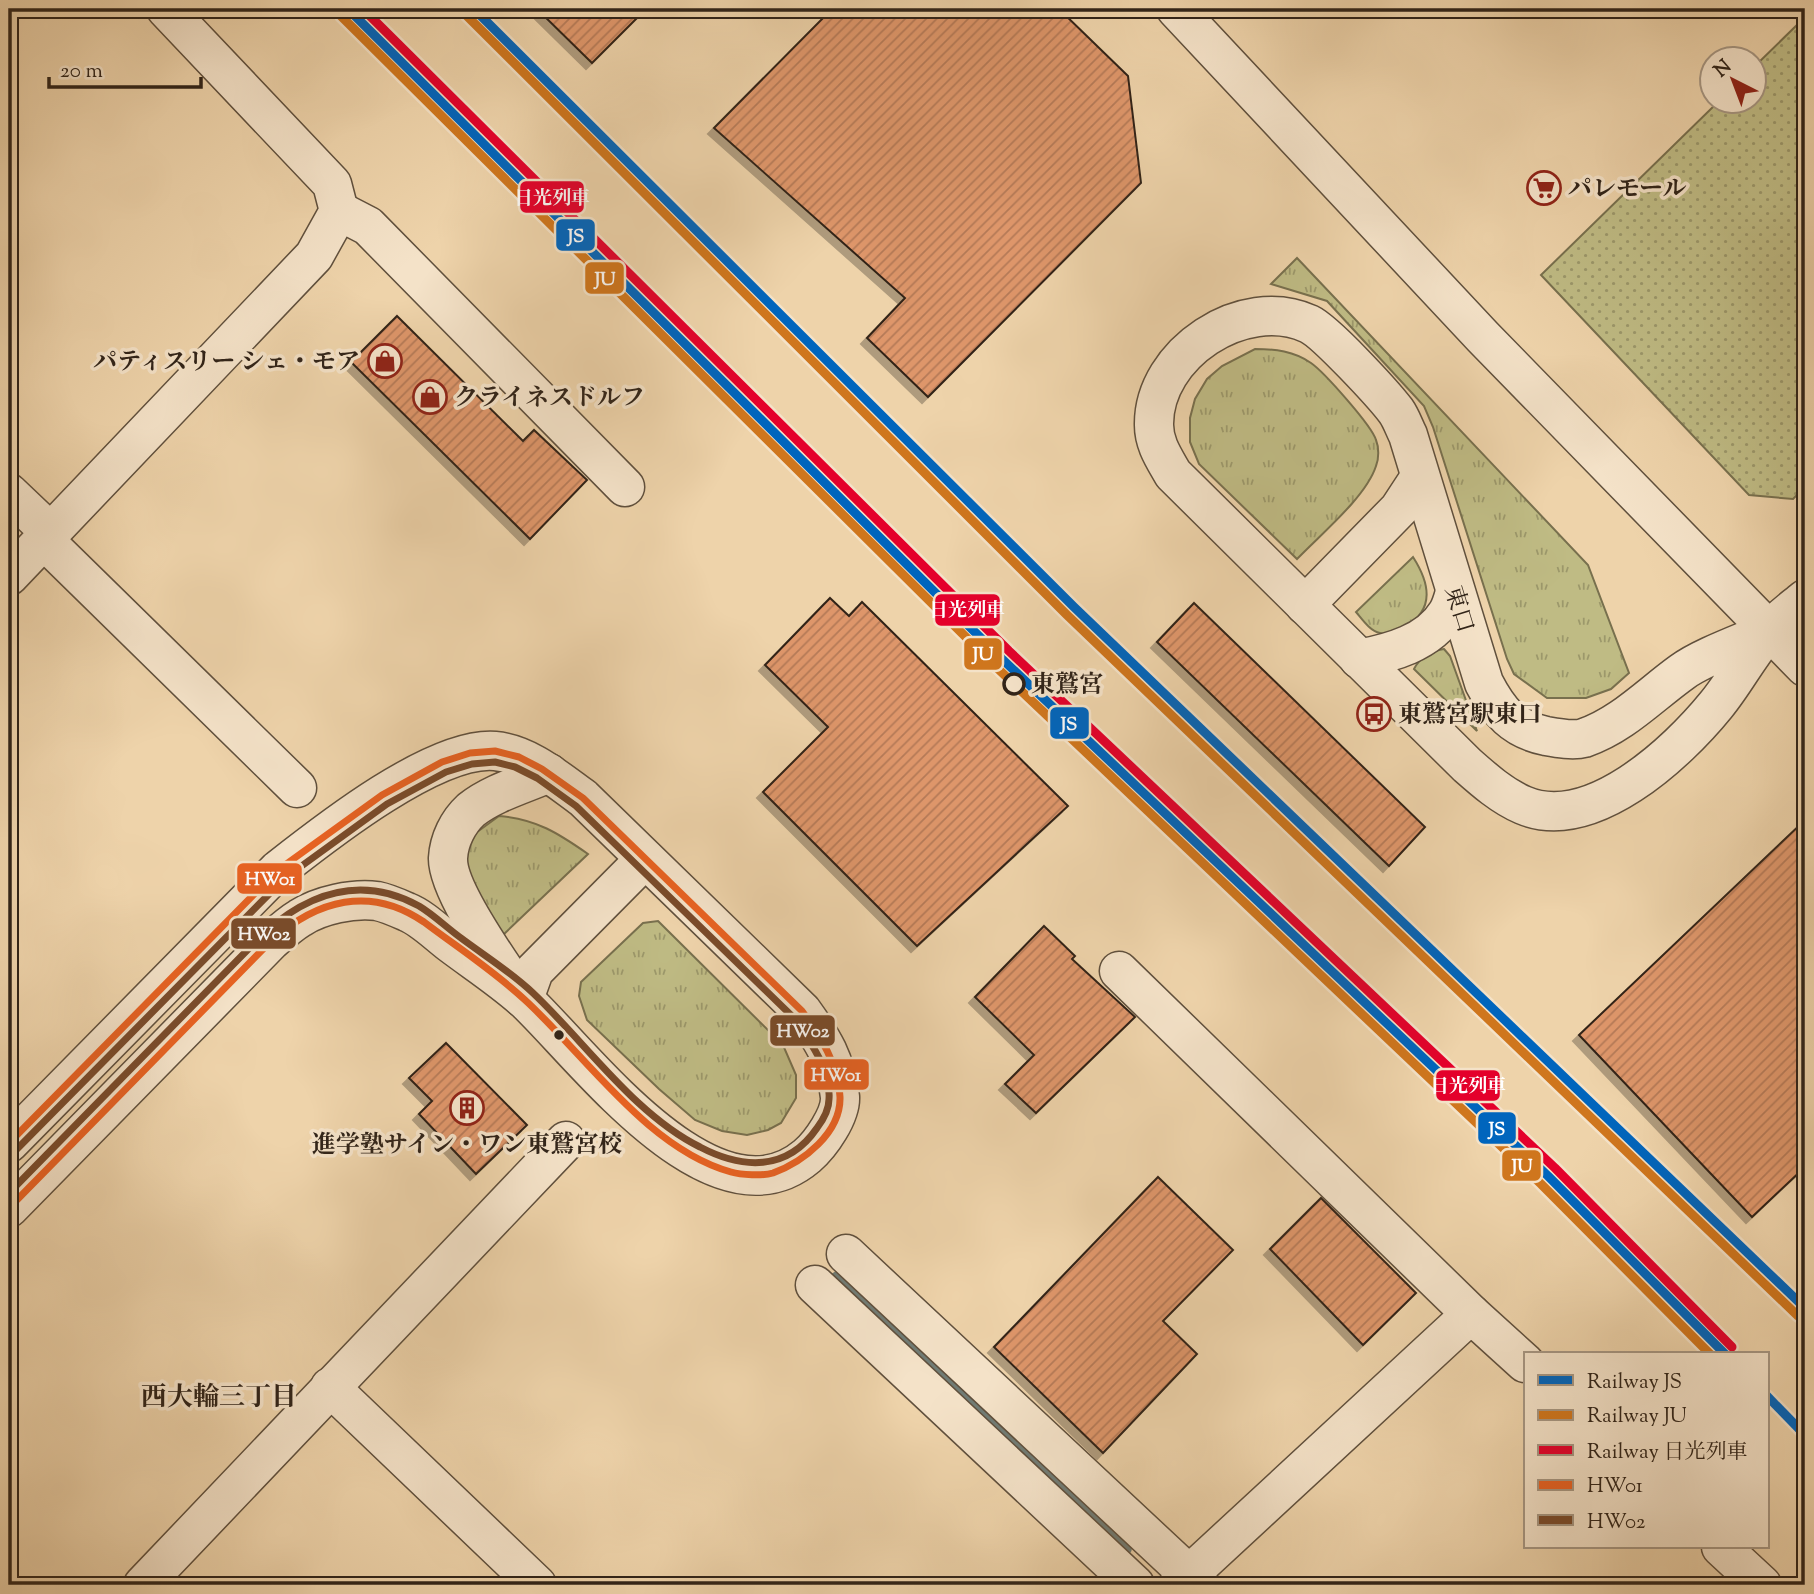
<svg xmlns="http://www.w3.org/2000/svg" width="1814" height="1594" viewBox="0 0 1814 1594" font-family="'Sorts Mill Goudy','Noto Serif JP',serif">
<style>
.grass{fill:url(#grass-tufts);stroke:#78704e;stroke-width:2}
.park{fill:url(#park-dots);stroke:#78704e;stroke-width:2}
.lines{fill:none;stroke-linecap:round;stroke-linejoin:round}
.stream{stroke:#717c75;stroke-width:16}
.building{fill:url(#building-hatch);stroke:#312419;stroke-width:2;filter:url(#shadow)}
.minor-casing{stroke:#60503d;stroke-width:41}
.minor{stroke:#f4e2c8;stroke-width:38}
.bus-1-casing{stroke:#f4e2c8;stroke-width:12}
.bus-2-casing{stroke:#f4e2c8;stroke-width:12}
.bus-1{stroke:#e86222;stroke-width:7}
.bus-2{stroke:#7a4b2a;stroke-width:7}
.rail-1-casing{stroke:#f4e2c8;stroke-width:14}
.rail-2-casing{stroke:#f4e2c8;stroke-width:14}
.rail-3-casing{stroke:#f4e2c8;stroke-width:14}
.rail-1{stroke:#0065bd;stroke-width:9}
.rail-2{stroke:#cf761d;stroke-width:9}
.rail-3{stroke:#e4002b;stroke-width:9}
.stop-dot{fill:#f4e2c8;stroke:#312419;stroke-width:3.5}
.bus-dot{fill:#312419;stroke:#f4e2c8;stroke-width:2.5}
.labels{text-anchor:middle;stroke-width:7;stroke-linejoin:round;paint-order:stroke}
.poi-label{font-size:24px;font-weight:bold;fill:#312419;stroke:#f4e2c8;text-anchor:start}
.street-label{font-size:24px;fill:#312419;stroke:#f4e2c8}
.stop-label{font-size:24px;font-weight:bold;fill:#312419;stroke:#f4e2c8;text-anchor:start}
.neighbourhood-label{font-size:26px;font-weight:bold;fill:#312419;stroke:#f4e2c8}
.line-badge{stroke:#f4e2c8;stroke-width:2.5}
.badge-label{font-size:19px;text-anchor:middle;font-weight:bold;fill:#fff}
</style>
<defs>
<pattern id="grass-tufts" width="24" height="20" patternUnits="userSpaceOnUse" patternTransform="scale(1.75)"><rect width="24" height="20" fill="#bfbb84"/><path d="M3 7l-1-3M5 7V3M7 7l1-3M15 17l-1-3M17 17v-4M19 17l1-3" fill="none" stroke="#9c986b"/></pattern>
<pattern id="park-dots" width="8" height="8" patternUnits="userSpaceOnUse" patternTransform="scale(1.75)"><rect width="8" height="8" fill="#bfbb84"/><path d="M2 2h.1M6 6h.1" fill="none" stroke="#9c986b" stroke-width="1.8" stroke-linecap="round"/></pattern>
<pattern id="building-hatch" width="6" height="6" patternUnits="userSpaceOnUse" patternTransform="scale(1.75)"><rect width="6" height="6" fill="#de966b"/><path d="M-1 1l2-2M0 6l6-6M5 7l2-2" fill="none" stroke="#b57a57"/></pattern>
<filter id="shadow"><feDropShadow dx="-6" dy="6" stdDeviation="0" flood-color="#0004"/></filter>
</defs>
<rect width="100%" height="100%" fill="#eed3aa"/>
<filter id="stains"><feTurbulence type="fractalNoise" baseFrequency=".00286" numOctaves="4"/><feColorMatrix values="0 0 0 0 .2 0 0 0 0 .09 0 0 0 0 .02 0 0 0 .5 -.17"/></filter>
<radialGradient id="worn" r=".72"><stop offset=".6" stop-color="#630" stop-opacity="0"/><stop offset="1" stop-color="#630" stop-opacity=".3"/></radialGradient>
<!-- grass -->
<g class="grass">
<path d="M1297,258L1588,565L1629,673L1611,689L1586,698H1547L1514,674L1507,659L1433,427L1424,406L1327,301L1271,284Z"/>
<path d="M1255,349C1275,349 1294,351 1311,363C1324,372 1372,426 1376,440C1379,447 1379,459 1376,466C1366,497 1321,534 1297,559L1199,464L1190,442V418L1195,399L1207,379L1222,366Z"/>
<path d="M1413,557C1429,582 1436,609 1405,627C1397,632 1389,636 1380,633C1370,631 1362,619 1356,612Z"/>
<path d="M1444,649L1450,656L1477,731L1414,669C1420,657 1431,651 1444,649Z"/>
<path d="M499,816C536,819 558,833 588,854L503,935L484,915L464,862L473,835Z"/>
<path d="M658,921L783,1045L796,1075V1098L781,1123L768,1130L747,1135L722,1131L695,1120L659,1089L587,1020L579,996L581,982L643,923Z"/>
</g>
<!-- park -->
<path class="park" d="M1802,20L1805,24V487L1793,499L1749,495L1541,275L1718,102H1755V66Z"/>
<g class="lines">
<!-- stream -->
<path class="stream" d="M838,1279L1124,1548"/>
</g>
<!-- building -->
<g class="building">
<path d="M537,9H646L592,63Z"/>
<path d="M832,9H1059L1128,76L1141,183L928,397L867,338L905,298L714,128Z"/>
<path d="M397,316L523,441L534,430L587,480L530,539L351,362Z"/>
<path d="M830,598L849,616L862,602L1068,806L917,946L763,792L828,727L765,665Z"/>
<path d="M1194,603L1425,827L1389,866L1157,642Z"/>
<path d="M1805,820V1167L1752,1217L1579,1035Z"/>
<path d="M1044,926L1075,956L1072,959L1135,1017L1036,1113L1005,1084L1034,1055L975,997Z"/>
<path d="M446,1043L527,1125L476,1174L419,1114L432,1101L409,1078Z"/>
<path d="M1158,1177L1233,1250L1163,1321L1197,1354L1103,1453L994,1347Z"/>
<path d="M1321,1198L1416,1293L1363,1345L1270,1249Z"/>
</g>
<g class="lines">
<!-- minor casing -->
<g class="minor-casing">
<g id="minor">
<path d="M1176,9L1483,337L1805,667"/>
<path d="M339,211L368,226L625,487"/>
<path d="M9,493L51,533"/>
<path d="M44,540L297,788"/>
<path d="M9,576L314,256L339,211L332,184L166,9"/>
<path d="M1305,605L1399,509L1420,477"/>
<path d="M1769,631C1745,642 1702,657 1682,672C1650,695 1622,725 1584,738C1573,741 1557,738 1546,736C1513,729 1499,712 1484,683L1408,435C1404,427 1401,418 1396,411C1383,394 1326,332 1309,324C1243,294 1153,354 1154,425C1154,444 1164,458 1173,474L1467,765C1484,780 1502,796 1523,805C1591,834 1677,753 1716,705C1735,682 1749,654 1769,631C1779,619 1793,609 1805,599"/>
<path d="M1359,659C1390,653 1429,643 1447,613C1451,607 1453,599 1455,592"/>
<path d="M1119,971L1471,1314"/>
<path d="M509,977C492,952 447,887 448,858C449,840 458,822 471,810C492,793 524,784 549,773"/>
<path d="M524,999L534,971L645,859"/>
<path d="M9,1143L278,870C325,833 435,746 495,751C528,754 558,780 583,798L802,1011C823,1040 836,1060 840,1097C841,1115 821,1144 807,1156C715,1234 585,1057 526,1001C503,980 475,962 450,943C437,933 422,918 407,912C398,908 387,903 377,901C353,898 320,905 300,918C290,924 280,933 271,941L9,1208"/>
<path d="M846,1254L1200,1585"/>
<path d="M815,1285L1135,1585"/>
<path d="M330,1387L537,1585"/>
<path d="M1721,1547L1762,1585"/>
<path d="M143,1585L566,1141"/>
<path d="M1178,1585L1471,1314L1525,1363"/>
</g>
</g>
<!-- minor -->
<use href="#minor" class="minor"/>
<!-- bus-1 casing -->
<g class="bus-1-casing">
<path id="bus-1" d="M9,1143L278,870L382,795L442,762L470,753L495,751L519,757L542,769L583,798L802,1011C820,1036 839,1065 840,1097C841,1133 803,1162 773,1173C763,1176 741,1175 731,1172C648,1149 586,1056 525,1000C494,971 457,947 424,922C370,885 317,900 271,941L9,1208"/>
</g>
<!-- bus-2 casing -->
<g class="bus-2-casing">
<path id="bus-2" d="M9,1193L264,933C310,892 362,875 419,906C434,915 447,928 461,938C485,956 511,972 533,993C585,1042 635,1115 700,1147C742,1169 787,1172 817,1128C823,1120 829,1110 829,1099C831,1070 810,1041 794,1018L576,806L537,778L515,767L495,762L472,764L446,772L387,804L285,878L16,1150"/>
</g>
<!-- bus-1 -->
<use href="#bus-1" class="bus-1"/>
<!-- bus-2 -->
<use href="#bus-2" class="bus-2"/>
<!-- rail-1 casing -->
<g class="rail-1-casing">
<g id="rail-1">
<path d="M348,9L1002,659L1548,1176L1725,1354"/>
<path d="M474,9L1074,607L1805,1308"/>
<path d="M1767,1396L1805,1435"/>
</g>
</g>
<!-- rail-2 casing -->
<g class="rail-2-casing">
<g id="rail-2">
<path d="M341,16L995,666L1541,1184L1710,1354"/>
<path d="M467,16L1067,615L1798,1316"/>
</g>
</g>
<!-- rail-3 casing -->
<g class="rail-3-casing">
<path id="rail-3" d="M363,9L1009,651L1555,1168L1732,1347"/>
</g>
<!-- rail-1 -->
<use href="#rail-1" class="rail-1"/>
<!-- rail-2 -->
<use href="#rail-2" class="rail-2"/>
<!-- rail-3 -->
<use href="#rail-3" class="rail-3"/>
</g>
<!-- icons -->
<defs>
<g id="supermarket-ring" transform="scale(1.75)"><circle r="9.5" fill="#f4e2c8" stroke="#8f2418" stroke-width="1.5"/><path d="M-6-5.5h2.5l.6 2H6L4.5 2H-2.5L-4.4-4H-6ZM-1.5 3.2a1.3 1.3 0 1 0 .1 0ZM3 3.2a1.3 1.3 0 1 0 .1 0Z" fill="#8f2418"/></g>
<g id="shop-ring" transform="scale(1.75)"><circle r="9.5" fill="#f4e2c8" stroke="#8f2418" stroke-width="1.5"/><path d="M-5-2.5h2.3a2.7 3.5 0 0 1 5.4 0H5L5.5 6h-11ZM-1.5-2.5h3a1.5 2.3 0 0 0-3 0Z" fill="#8f2418"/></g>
<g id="bus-ring" transform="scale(1.75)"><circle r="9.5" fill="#f4e2c8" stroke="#8f2418" stroke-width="1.5"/><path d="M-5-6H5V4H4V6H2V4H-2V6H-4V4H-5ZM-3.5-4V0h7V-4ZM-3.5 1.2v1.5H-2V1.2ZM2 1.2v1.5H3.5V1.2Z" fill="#8f2418"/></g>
<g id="building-ring" transform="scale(1.75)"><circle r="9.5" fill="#f4e2c8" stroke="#8f2418" stroke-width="1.5"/><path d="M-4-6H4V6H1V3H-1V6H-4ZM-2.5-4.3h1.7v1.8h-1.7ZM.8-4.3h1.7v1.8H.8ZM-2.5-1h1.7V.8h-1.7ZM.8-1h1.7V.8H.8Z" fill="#8f2418"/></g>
</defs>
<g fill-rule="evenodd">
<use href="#supermarket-ring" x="1544" y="188"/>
<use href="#shop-ring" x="385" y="361"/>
<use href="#shop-ring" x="430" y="397"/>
<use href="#bus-ring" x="1374" y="714"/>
<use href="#building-ring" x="467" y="1108"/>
</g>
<!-- markers -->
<circle class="stop-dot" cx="1014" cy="684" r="10"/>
<circle class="bus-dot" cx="559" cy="1035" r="6"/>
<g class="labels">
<!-- poi labels -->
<g class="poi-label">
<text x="1568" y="196">パレモール</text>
<text x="360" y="369" text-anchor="end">パティスリー シェ・モア</text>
<text x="454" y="405">クライネスドルフ</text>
<text x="1398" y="722">東鷲宮駅東口</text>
<text x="467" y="1152" text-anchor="middle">進学塾サイン・ワン東鷲宮校</text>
</g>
<!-- street labels -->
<g class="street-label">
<text transform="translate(1460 609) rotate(73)" y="8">東口</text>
</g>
<!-- stop labels -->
<g class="stop-label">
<text x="1031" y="692">東鷲宮</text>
</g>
<!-- neighbourhood labels -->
<g class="neighbourhood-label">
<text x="219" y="1405">西大輪三丁目</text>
</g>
</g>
<g class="line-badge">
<rect x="519" y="180" width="66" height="34" rx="7" fill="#e4002b"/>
<rect x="555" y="218" width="41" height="34" rx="7" fill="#0065bd"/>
<rect x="584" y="261" width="41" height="34" rx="7" fill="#cf761d"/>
<rect x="934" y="593" width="67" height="34" rx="7" fill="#e4002b"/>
<rect x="963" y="637" width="40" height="34" rx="7" fill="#cf761d"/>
<rect x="1049" y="706" width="41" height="34" rx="7" fill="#0065bd"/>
<rect x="236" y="862" width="67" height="33" rx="7" fill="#e86222"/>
<rect x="230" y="917" width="67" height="33" rx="7" fill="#7a4b2a"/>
<rect x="769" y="1014" width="67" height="33" rx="7" fill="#7a4b2a"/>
<rect x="803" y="1058" width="67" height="33" rx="7" fill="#e86222"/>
<rect x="1435" y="1069" width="66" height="33" rx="7" fill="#e4002b"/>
<rect x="1477" y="1111" width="40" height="34" rx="7" fill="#0065bd"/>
<rect x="1501" y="1149" width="41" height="33" rx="7" fill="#cf761d"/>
</g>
<g class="badge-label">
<text x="552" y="204">日光列車</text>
<text x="576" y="242">JS</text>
<text x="605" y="285">JU</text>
<text x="967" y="616">日光列車</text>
<text x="983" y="660">JU</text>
<text x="1069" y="730">JS</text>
<text x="270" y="885">HW01</text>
<text x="264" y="940">HW02</text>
<text x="803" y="1037">HW02</text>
<text x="836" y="1081">HW01</text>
<text x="1468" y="1092">日光列車</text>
<text x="1497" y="1135">JS</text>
<text x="1522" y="1172">JU</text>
</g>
<!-- margin -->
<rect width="1814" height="1594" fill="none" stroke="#eed3aa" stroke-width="35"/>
<rect x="10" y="10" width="1793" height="1573" fill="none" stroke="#312419" stroke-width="3.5"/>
<rect x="18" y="18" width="1779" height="1559" fill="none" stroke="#312419" stroke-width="2"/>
<!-- legend -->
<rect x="1524" y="1352" width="245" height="196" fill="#f4e2c8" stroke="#a69682" stroke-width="2"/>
<rect x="1538" y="1375" width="35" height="10" fill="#0065bd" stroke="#a69682" stroke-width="2"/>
<text x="1587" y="1388" font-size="21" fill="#312419">Railway JS</text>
<rect x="1538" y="1410" width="35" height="10" fill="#cf761d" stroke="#a69682" stroke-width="2"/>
<text x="1587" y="1422" font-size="21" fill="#312419">Railway JU</text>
<rect x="1538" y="1445" width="35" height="10" fill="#e4002b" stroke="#a69682" stroke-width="2"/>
<text x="1587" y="1458" font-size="21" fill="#312419">Railway 日光列車</text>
<rect x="1538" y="1480" width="35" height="10" fill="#e86222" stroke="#a69682" stroke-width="2"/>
<text x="1587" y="1492" font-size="21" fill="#312419">HW01</text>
<rect x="1538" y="1515" width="35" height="10" fill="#7a4b2a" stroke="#a69682" stroke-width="2"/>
<text x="1587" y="1528" font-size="21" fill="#312419">HW02</text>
<!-- north arrow -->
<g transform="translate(1733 80) rotate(318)"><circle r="33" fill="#f4e2c8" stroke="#a69682" stroke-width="2"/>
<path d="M0-5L12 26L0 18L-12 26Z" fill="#8f2418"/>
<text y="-10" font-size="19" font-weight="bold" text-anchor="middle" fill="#312419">N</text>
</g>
<!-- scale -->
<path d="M49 77v10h152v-10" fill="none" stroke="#312419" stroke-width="3.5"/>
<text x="60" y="77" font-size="21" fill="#312419" stroke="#f4e2c8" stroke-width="5" paint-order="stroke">20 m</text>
<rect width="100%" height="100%" filter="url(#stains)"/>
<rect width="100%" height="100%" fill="url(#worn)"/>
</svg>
